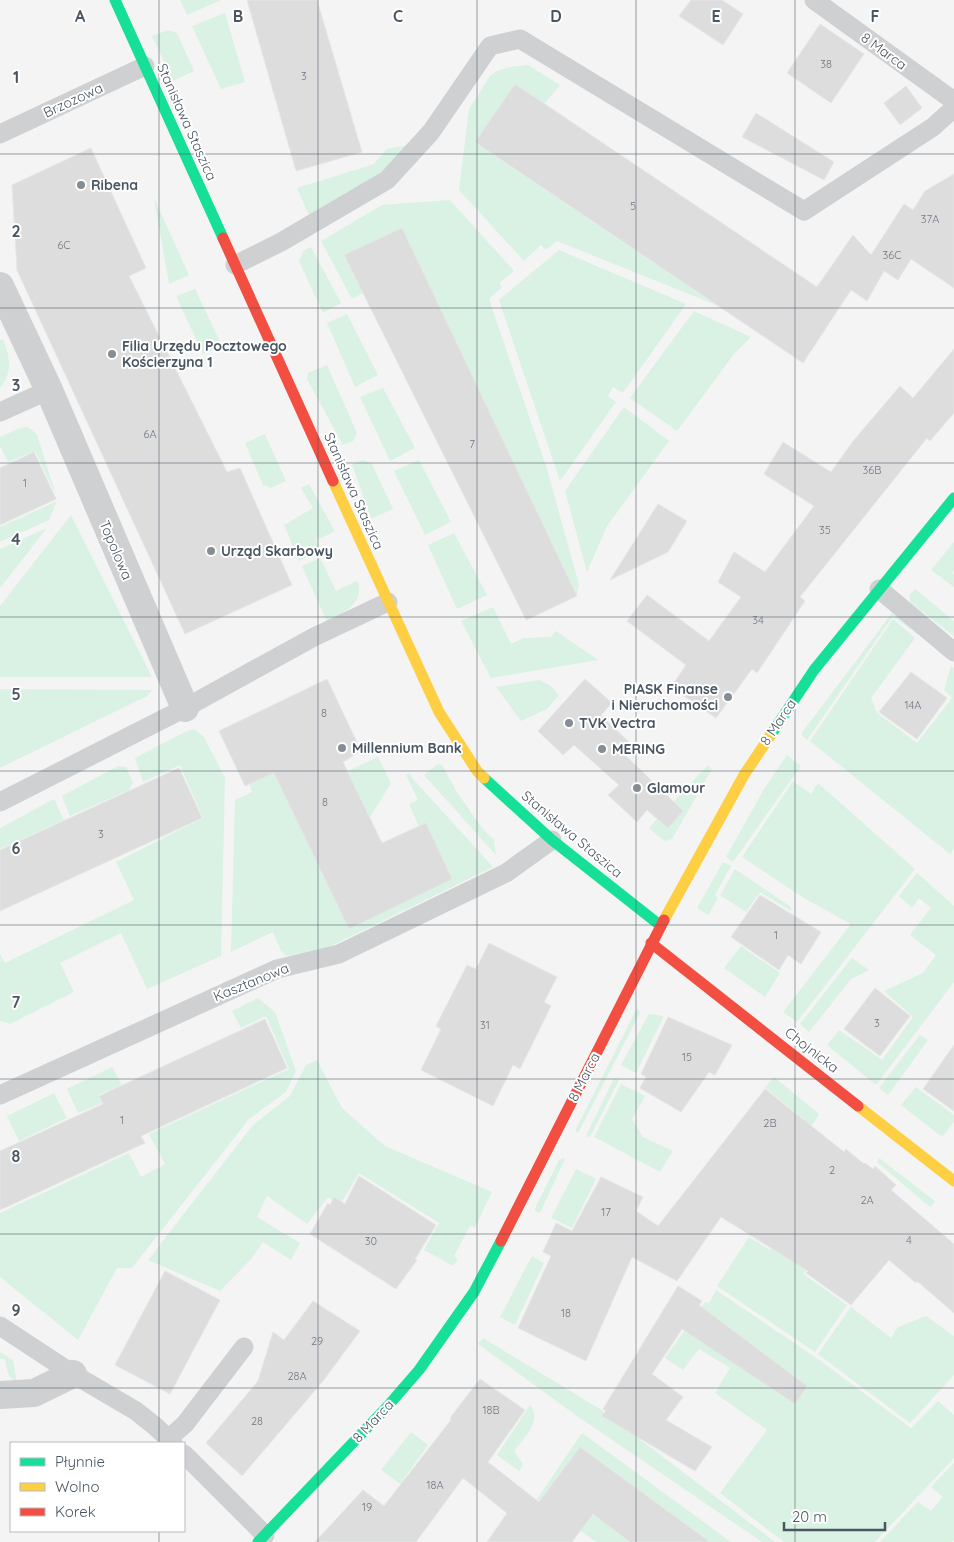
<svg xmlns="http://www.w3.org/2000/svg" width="954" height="1542" viewBox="0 0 954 1542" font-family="Quicksand,sans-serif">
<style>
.green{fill:#d9f2e3}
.building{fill:#ddddde;stroke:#e5e6e7}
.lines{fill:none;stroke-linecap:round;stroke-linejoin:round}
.lane{stroke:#ced0d2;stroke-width:19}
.street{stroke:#ced0d2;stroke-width:28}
.fast{stroke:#16e098;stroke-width:11}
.slow{stroke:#ffcf43;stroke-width:11}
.jam{stroke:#f24e42;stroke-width:11}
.grid{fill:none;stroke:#4a5661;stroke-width:1;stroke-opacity:0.55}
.poi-dot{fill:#868d94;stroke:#fff;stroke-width:2}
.labels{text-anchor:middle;stroke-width:4;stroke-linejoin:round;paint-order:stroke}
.number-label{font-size:11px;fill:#707881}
.street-label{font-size:14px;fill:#4a5661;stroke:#fff}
.poi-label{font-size:14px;font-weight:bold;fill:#4a5661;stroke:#fff;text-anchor:start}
.grid-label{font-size:16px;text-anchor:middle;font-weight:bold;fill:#4a5661;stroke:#fff;stroke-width:4;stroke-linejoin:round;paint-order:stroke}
</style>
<rect width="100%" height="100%" fill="#f4f4f4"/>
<!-- green -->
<g class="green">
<path d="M180,0H221L187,15Z"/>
<path d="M225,13L245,82L221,89L192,26Z"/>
<path d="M168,30L177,33L194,71L173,81L152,36Z"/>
<path d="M528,65L560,85L544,104L515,84L475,142L716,305L557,241L546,250L541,245L524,261L459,190L469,109L490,76L497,71L510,67Z"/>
<path d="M408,145L393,162L377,175L309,215L297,188L374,164L387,149Z"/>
<path d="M154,198L189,275L169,284Z"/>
<path d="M450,200L514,271L499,283L502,287L489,299L547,469L579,585L577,596L402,229L344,255L363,293L352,299L321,241L382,205Z"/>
<path d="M311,247L341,303L323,313L299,261L303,251Z"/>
<path d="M559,250L686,304L623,393L613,387L608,396L616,402L560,481L499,300Z"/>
<path d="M195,289L222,346L203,354L176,296Z"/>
<path d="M694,311L751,337L734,354L677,431L630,398Z"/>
<path d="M347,314L378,375L355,387L327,323Z"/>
<path d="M3,339C10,357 13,372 0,388V340Z"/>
<path d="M327,365L357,433L353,441L343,445L307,379L308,373Z"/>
<path d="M383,388L415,448L390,461L360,397Z"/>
<path d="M624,407L669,441L607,526L587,572L565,491Z"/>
<path d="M27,427L33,431L37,435L56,495L35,451L8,462L0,446V437L20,428Z"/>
<path d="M265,434L286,481L271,488L263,485L245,443Z"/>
<path d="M363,460L372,464L393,509L371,519L352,464Z"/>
<path d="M419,460L451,522L425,535L394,471Z"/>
<path d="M309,484L334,530L332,533L316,540L320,552L299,561L284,525L313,508L301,488Z"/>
<path d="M57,501L49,520L0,542V527Z"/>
<path d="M71,515L152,677H0V606Z"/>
<path d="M47,528L0,588V549Z"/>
<path d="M454,533L487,595L457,609L428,545Z"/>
<path d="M954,542V570L952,573L954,575V587L931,570Z"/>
<path d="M320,558L336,591L356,581L358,582C365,603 342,614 327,622L302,566Z"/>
<path d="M915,589L954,621V636L911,603L909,596Z"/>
<path d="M493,607L511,644L524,638L551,637L556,631L598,660L491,678L461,621Z"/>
<path d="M892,613L920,632L918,635L893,616L807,740L801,734Z"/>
<path d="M893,619L915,638L871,698L877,713L917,743L952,698L944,690L951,666L954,668V849L950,854L810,741Z"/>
<path d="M539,680L551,686L559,695L547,709L521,721L496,687Z"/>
<path d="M0,689L152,690L147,696L0,768Z"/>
<path d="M194,729L204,737L225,778L221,956L147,989L121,933L60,963L74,992L10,1024L0,1021V954L5,963L134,900L116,862L203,818L180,765L143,782L135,758L185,732Z"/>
<path d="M787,755L801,766L733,862L726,857L764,789Z"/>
<path d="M378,757L391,783L370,817L348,771Z"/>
<path d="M438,764L442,765L458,794L482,828L494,840L496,855L424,775Z"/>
<path d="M708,765L712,769L672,839L664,841L649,828Z"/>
<path d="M118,766L126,767L133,783L129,790L70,816L62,796Z"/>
<path d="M274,773L349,929L451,879L419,827L409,804L418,800L406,775L409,773L413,779L493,867L327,948L286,956L281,951L273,932L231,952L235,800L252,792L249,784Z"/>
<path d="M793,781L811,794L818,783L915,869L797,1022L783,1012L851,924L804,898L742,857Z"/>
<path d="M54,799L64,820L0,849V828Z"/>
<path d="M723,862L731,866L715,895L718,898L708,915L697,908Z"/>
<path d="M735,869L791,907V911L760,892L746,912L720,895Z"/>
<path d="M917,873L954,906V982L876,1085L827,1045L839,1030L882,1060L913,1017L884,991L923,973L936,955L910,935L931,908L919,898L912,908L899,896Z"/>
<path d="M741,946L780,973L765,997L724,968Z"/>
<path d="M852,958L869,970L851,979L809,1032L800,1024Z"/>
<path d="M258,998L275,1012L296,1071L286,1092L249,1119L132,1268H117L78,1340L0,1277V1213L129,1153L141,1177L165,1164L149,1134L289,1069L266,1016L241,1028L232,1011Z"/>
<path d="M637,1008L640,1013L578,1133L575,1131Z"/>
<path d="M649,1014L664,1016L636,1073L621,1065Z"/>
<path d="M920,1035L928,1040L888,1095L879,1088Z"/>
<path d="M317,1060L342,1108L385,1146L492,1192L475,1227L470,1226L454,1256L458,1259L453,1266L424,1250L439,1223L359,1173L340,1205L328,1197L307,1224L267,1196L257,1217L300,1243L291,1260L263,1242L252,1258L220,1291L148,1260L253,1125L290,1096L306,1065Z"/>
<path d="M112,1067L122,1085L98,1095L102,1103L78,1113L67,1089Z"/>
<path d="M774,1077L819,1114L780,1174L774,1159L805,1120L765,1088Z"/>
<path d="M614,1078L619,1080L590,1137L586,1136Z"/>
<path d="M621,1084L645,1096L632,1119L643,1137L673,1151L660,1172L594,1137Z"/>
<path d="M916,1087L954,1115V1122L942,1137L901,1105Z"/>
<path d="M54,1093L67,1118L19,1141L7,1116Z"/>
<path d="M563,1158L565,1159L540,1213L534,1210L559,1160Z"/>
<path d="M879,1158L935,1201L930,1207L877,1162Z"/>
<path d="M576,1169L596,1179L572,1228L551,1218Z"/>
<path d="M791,1213L808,1268L803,1274L847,1305L815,1352L717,1286L749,1237L770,1250Z"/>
<path d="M532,1256L544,1263L515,1325L500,1317Z"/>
<path d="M716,1290L815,1357L911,1428L938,1401L954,1415V1458L875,1542H784L720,1493L767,1430L715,1393L730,1368L699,1349L683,1370L665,1358L705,1302L709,1303Z"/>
<path d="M851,1307L891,1338L898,1327L926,1316L954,1336V1375L910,1423L818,1354Z"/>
<path d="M483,1338L600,1409L775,1542H762L577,1416L478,1344Z"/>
<path d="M0,1352L13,1360L17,1384L8,1374L5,1359H0Z"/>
<path d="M530,1405C543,1420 524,1438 514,1451L523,1464L519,1471L497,1455Z"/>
<path d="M411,1432L428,1445L403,1480L416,1490L414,1494L381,1470Z"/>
<path d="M582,1433L731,1542H596L537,1499Z"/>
<path d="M954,1463V1540L952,1542H880L918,1502L931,1511L943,1497L931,1487Z"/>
</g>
<!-- building -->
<g class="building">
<path d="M247,0H317L362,152L296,171Z"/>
<path d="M691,0H722L743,14L723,45L679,16Z"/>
<path d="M820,24L864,54L831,103L787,73Z"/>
<path d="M515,84L817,287L853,235L871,255L904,204L913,210L925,191L954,174V288L911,259L898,280L884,271L867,301L851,290L803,363L475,142Z"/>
<path d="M906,86L922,108L900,125L884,103Z"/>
<path d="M756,113L834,162L824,180L742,137Z"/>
<path d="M91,148L146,268L129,276L227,472L240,468L292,585L185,634L17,270L12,185Z"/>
<path d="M402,228L577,596L526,620L344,255Z"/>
<path d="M954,349V413L930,441L927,438L800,597L805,601L757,673L752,669L716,718L671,687L686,665L627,621L647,595L709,641L741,597L718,582L734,552L765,572L814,506L764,474L783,442L831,472L854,440L900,386L913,398Z"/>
<path d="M34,452L56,499L0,525V468Z"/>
<path d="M658,504L687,521L668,552L610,580Z"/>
<path d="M911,672L947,698L917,739L879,712Z"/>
<path d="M327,679L361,751L343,762L382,843L426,823L452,879L349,929L274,773L245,786L219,731Z"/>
<path d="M585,679L612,703L601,715L630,743L622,752L683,811L668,828L647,810L637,822L608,795L619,785L574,745L563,755L538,731Z"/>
<path d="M179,768L202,818L0,911V850Z"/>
<path d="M760,895L821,932L801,964L788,955L779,970L731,937Z"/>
<path d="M489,943L557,977L544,1002L551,1006L520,1069L513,1065L493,1106L421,1070L441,1029L436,1026L467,965L476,969Z"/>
<path d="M875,988L910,1016L880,1056L844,1029Z"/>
<path d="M668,1017L732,1045L715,1075L709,1072L681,1112L640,1088L646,1077L641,1074Z"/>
<path d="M265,1019L287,1068L141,1136L145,1143L0,1210V1151L103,1104L99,1096Z"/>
<path d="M954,1045V1111L923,1089Z"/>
<path d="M765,1089L844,1152L846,1149L864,1164L865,1163L873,1169L875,1166L896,1185L891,1190L954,1244V1313L917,1281L916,1283L889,1260L851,1305L806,1273L808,1271L721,1217L677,1281L632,1257L586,1361L518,1328L551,1256L543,1252L556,1223L572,1231L601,1177L643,1197L636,1211L658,1226Z"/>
<path d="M359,1176L436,1225L415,1259L417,1260L396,1289L310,1234L328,1203L330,1205L334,1197L345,1204Z"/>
<path d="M165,1271L220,1300L170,1394L115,1365Z"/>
<path d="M678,1286L702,1301L699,1305L807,1386L795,1404L682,1329L652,1374L683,1397L666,1420L712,1447L695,1471L602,1416L606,1411L603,1409Z"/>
<path d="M313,1301L360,1331L323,1381L242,1476L206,1443L258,1381L273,1332L284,1340Z"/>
<path d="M480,1379L525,1410L488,1462L539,1502L580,1447L710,1542H630L593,1514L572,1542H487L507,1513L463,1478L416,1542H315L363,1490L384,1506L451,1420L450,1418Z"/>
</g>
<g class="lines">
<!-- lane -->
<g class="lane">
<path d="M814,0L954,101"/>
<path d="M0,134L145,66"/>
<path d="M235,265L281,242L387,180L431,132L490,46L520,39L804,211L933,127L954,108"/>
<path d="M0,412L49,390"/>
<path d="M879,589L954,652"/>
<path d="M0,802L185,708L314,637L388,602"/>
<path d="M0,1095L277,969L339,954L506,873L552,840"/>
<path d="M0,1326L73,1374L136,1411L156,1427L173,1443"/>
<path d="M168,1439L185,1424L244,1347"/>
<path d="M184,1454L265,1535"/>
</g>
<!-- street -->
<g class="street">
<path d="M0,286L49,390L185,708"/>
<path d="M0,1395L34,1393L73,1374"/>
</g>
<!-- fast -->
<g class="fast">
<path d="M115,0L223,238"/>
<path d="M770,736L814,670L954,498"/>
<path d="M484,778L552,840L661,926"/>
<path d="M258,1542L387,1407L419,1370L474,1292L501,1241"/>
</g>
<!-- slow -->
<g class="slow">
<path d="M333,481L439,712L477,771L484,778"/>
<path d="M664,920L744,775L770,736"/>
<path d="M858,1106L954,1181"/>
</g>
<!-- jam -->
<g class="jam">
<path d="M223,238L333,481"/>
<path d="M651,943L858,1106"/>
<path d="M501,1241L664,920"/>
</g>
</g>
<!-- grid -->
<path class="grid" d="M159,0V1443M318,0V1542M477,0V1542M636,0V1542M795,0V1542M0,154H954M0,308H954M0,463H954M0,617H954M0,771H954M0,925H954M0,1079H954M0,1234H954M0,1388H954M159,1531V1542"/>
<!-- markers -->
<g class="poi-dot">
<circle cx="81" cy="185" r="5"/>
<circle cx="112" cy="354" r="5"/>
<circle cx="211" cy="551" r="5"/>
<circle cx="728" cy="697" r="5"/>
<circle cx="569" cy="723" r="5"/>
<circle cx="342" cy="748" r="5"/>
<circle cx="602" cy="749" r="5"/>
<circle cx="637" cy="788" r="5"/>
</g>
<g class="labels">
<!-- number labels -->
<g class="number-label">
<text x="826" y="68">38</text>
<text x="304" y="80">3</text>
<text x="633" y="210">5</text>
<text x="930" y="223">37A</text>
<text x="64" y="249">6C</text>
<text x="892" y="259">36C</text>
<text x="150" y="438">6A</text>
<text x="472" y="448">7</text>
<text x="872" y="474">36B</text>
<text x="25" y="487">1</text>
<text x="825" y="534">35</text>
<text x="758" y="624">34</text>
<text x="913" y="709">14A</text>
<text x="324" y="717">8</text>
<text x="325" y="806">8</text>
<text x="101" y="838">3</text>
<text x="776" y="939">1</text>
<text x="877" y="1027">3</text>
<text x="485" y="1029">31</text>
<text x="687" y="1061">15</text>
<text x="122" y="1124">1</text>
<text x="770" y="1127">2B</text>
<text x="832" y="1174">2</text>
<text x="867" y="1204">2A</text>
<text x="606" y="1216">17</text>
<text x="909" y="1244">4</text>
<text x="371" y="1245">30</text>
<text x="566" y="1317">18</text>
<text x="317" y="1345">29</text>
<text x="297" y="1380">28A</text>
<text x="491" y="1414">18B</text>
<text x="257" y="1425">28</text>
<text x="435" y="1489">18A</text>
<text x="367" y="1511">19</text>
</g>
<!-- street labels -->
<g class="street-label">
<text transform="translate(884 51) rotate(36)" y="5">8 Marca</text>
<text transform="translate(73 100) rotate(-25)" y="5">Brzozowa</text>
<text transform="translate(187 122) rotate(66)" y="5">Stanisława Staszica</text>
<text transform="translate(354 491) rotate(66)" y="5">Stanisława Staszica</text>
<text transform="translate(116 550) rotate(67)" y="5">Topolowa</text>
<text transform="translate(778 722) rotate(-56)" y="5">8 Marca</text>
<text transform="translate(572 834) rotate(40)" y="5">Stanisława Staszica</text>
<text transform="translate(251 982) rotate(-22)" y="5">Kasztanowa</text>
<text transform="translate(812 1050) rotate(38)" y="5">Chojnicka</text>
<text transform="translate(584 1077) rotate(-63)" y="5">8 Marca</text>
<text transform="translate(373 1421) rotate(-47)" y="5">8 Marca</text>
</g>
<!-- poi labels -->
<g class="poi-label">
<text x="91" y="190">Ribena</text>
<text x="122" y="351">Filia Urzędu Pocztowego<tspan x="122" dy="16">Kościerzyna 1</tspan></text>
<text x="221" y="556">Urząd Skarbowy</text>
<text x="718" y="694" text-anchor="end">PIASK Finanse<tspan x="718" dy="16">i Nieruchomości</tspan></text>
<text x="579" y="728">TVK Vectra</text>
<text x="352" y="753">Millennium Bank</text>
<text x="612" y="754">MERING</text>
<text x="647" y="793">Glamour</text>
</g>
</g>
<g class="grid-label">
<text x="80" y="22">A</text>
<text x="238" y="22">B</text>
<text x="398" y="22">C</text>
<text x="556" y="22">D</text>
<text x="716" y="22">E</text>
<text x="875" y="22">F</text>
<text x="16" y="83">1</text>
<text x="16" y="237">2</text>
<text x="16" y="391">3</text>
<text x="16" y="545">4</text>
<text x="16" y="700">5</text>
<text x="16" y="854">6</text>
<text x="16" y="1008">7</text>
<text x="16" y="1162">8</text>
<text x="16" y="1316">9</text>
</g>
<!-- legend -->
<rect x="10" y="1442" width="175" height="90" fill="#ffffff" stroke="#b7bbc0"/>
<rect x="20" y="1458" width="25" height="8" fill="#16e098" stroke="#b7bbc0"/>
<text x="55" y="1467" font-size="15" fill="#4a5661">Płynnie</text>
<rect x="20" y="1483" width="25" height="8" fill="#ffcf43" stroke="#b7bbc0"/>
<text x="55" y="1492" font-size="15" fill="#4a5661">Wolno</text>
<rect x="20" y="1508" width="25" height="8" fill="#f24e42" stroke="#b7bbc0"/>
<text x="55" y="1517" font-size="15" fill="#4a5661">Korek</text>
<!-- scale -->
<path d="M784 1522v8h101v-8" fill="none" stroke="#4a5661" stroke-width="2.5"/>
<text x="792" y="1522" font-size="15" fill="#4a5661" stroke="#ffffff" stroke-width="4" paint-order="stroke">20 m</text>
</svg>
